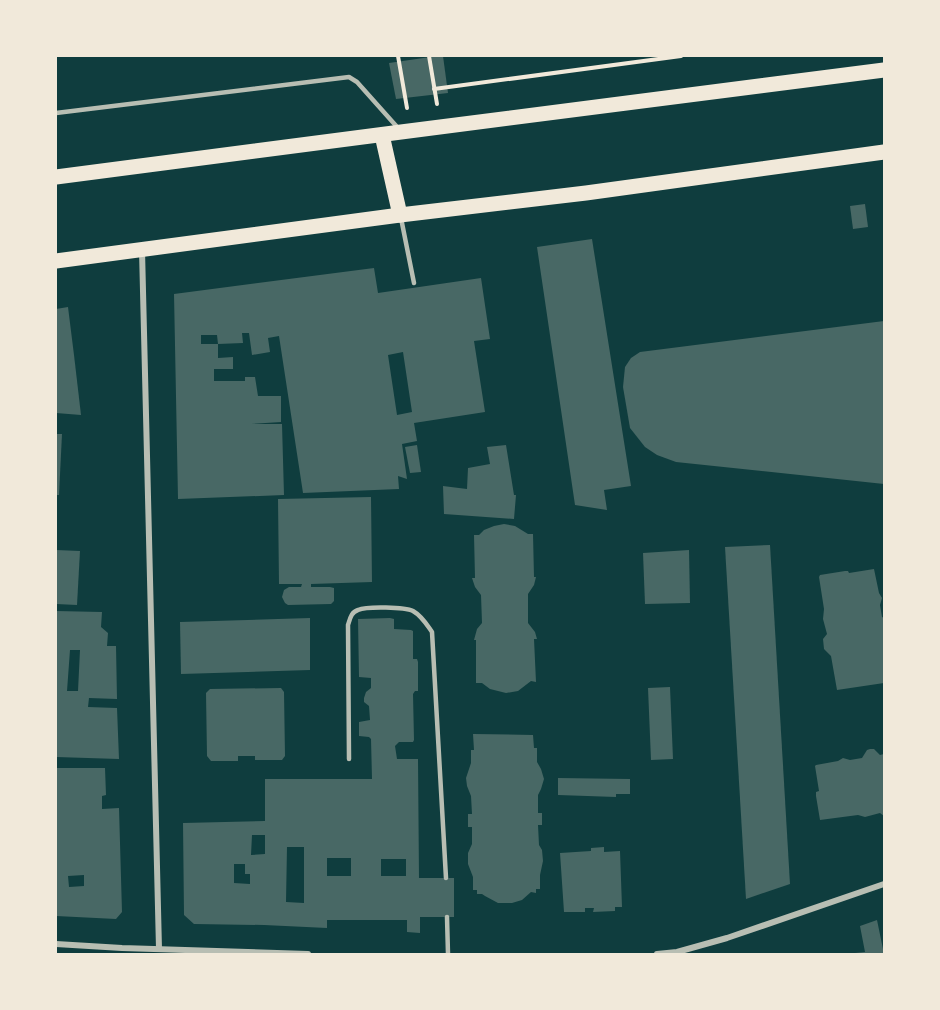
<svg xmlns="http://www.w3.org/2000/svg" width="940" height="1010" viewBox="0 0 940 1010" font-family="'Fira Sans Condensed',sans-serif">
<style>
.building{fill:#486865;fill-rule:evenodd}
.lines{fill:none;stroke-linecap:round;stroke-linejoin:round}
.path{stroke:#f1e9da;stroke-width:4}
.service{stroke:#b8beb3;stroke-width:4.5}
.minor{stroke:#b8beb3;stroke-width:6}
.primary{stroke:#f1e9da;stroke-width:15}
</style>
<rect width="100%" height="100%" fill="#0f3d3e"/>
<!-- building -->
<g class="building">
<path d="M437,56H443L448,93L396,99L389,63Z"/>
<path d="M865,204L868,227L853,229L850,206Z"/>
<path d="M592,239L631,486L604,490L607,510L575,505L537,247Z"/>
<path d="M374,268L378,293L481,278L490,339L474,341L485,412L414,423L417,441L402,444L407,479L398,476L399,489L303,493L279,336L268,338L270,352L252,355L249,333H242L243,343L218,344L217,335H201V344H218V358L233,357V369H214V381H245V377H255L258,396H281V422L251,424H282L284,495L178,499L174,294ZM403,352L412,412L397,415L388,355Z"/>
<path d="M68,307L74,355L81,415L56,413V309Z"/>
<path d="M884,321V484L676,462L657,455L645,447L630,428L623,387L625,367L631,358L640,352Z"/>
<path d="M56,434H62L59,495H56Z"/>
<path d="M417,445L421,472L410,473L405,447Z"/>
<path d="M506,445L514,495H516L514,519L444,514L443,486L467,489L468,468L490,464L487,447Z"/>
<path d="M371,497L372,582L311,584V587H330L334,588V601L331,604L288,605L285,603L282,597L284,590L289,587H301L302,584H279L278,499Z"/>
<path d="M504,524L515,526L528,534H533L534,577H536L534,585L528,594V623L535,632L537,639H534L536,682L531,681L518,691L506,693L490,689L482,683H476V640H474L477,629L482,623L481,595L475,587L472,578H475L474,535H479L484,530L494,526Z"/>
<path d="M770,545L790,884L746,899L725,547Z"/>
<path d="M56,550L80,551L77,605L56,604Z"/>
<path d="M689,550L690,603L645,604L643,553Z"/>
<path d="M874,569L879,593L882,598L880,605L882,617L884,618V683L837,690L831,656L824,649L823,639L827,634L823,619L824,609L819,577L820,575L845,571H848L849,573Z"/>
<path d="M56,611L102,612L101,627L108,633L107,646H116L117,699L89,698L88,707L117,708L119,759L56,757ZM70,650H80L78,691H67Z"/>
<path d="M310,618V670L181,674L180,622Z"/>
<path d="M390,618L394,619V629L411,630L413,631V659H417L418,662V691H415L413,694L414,740L413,742H399L395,746L397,759H418L419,878H454V917H420V933L407,932V920H327V928L264,925L194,924L184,915L183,823L265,821V779H372L371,739L369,737L359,736V722L370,720L369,706L364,702V698L366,692L371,688V678L359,677L358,619ZM252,835H265V854L251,855ZM287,847H304V903L286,902ZM327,858H351V876H327ZM381,859H406V876H381ZM234,864H245V874H250V884L234,883Z"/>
<path d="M670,687L673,759L651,760L648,688Z"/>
<path d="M281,688L284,692L285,756L282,760H255V756H238V761H211L207,756L206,693L210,689Z"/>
<path d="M473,734L533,735L534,748H537V762L541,769L544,779L541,789L538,795V813H542V825H538L539,845L542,850L543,861L540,875V889H536V893L531,892L522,900L512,903H498L485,896L482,894H477V890H473V877L468,864V853L472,844V827H468V814H472L471,796L467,786L466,778L471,763V750H474Z"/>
<path d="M870,749H874L880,755L884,754V816L880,813L865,817L858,815L820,820L816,796V792L819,791L815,766L816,765L838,761L843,758L850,760L862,758L867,750Z"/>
<path d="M56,768H105L106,795L102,796V809L119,808L122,912L116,919L56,916ZM84,875V886L69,887L68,876Z"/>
<path d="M558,778L630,779V794H616V797L558,795Z"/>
<path d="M604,847V852L620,851L622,907H615V911L593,912L594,908H585V912H564L560,853L591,851V848Z"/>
<path d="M877,920L884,954H855V953L865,952L860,926Z"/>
</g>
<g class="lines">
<!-- path -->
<g class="path">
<path d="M398,56L407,108"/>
<path d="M429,56L437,104"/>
<path d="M434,89L681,56"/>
</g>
<!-- service -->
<g class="service">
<path d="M56,113L349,77L357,82L398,128"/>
<path d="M401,218L414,283"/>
<path d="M349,759L348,625C350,619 351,612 358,610C367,606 405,607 413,611C422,616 427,625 432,632L446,878"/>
<path d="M447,917L448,954"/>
</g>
<!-- minor -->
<g class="minor">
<path d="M142,250L159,949"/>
<path d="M56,944L122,948L308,954"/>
<path d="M657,954L677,952L727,938L884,884"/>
</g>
<!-- primary -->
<g class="primary">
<path d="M382,135L400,215"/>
<path d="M56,177L401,132L884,70"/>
<path d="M56,261L400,215L586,193L884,152"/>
</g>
</g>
<!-- border -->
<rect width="940" height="1010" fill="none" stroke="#f1e9da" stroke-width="114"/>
</svg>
